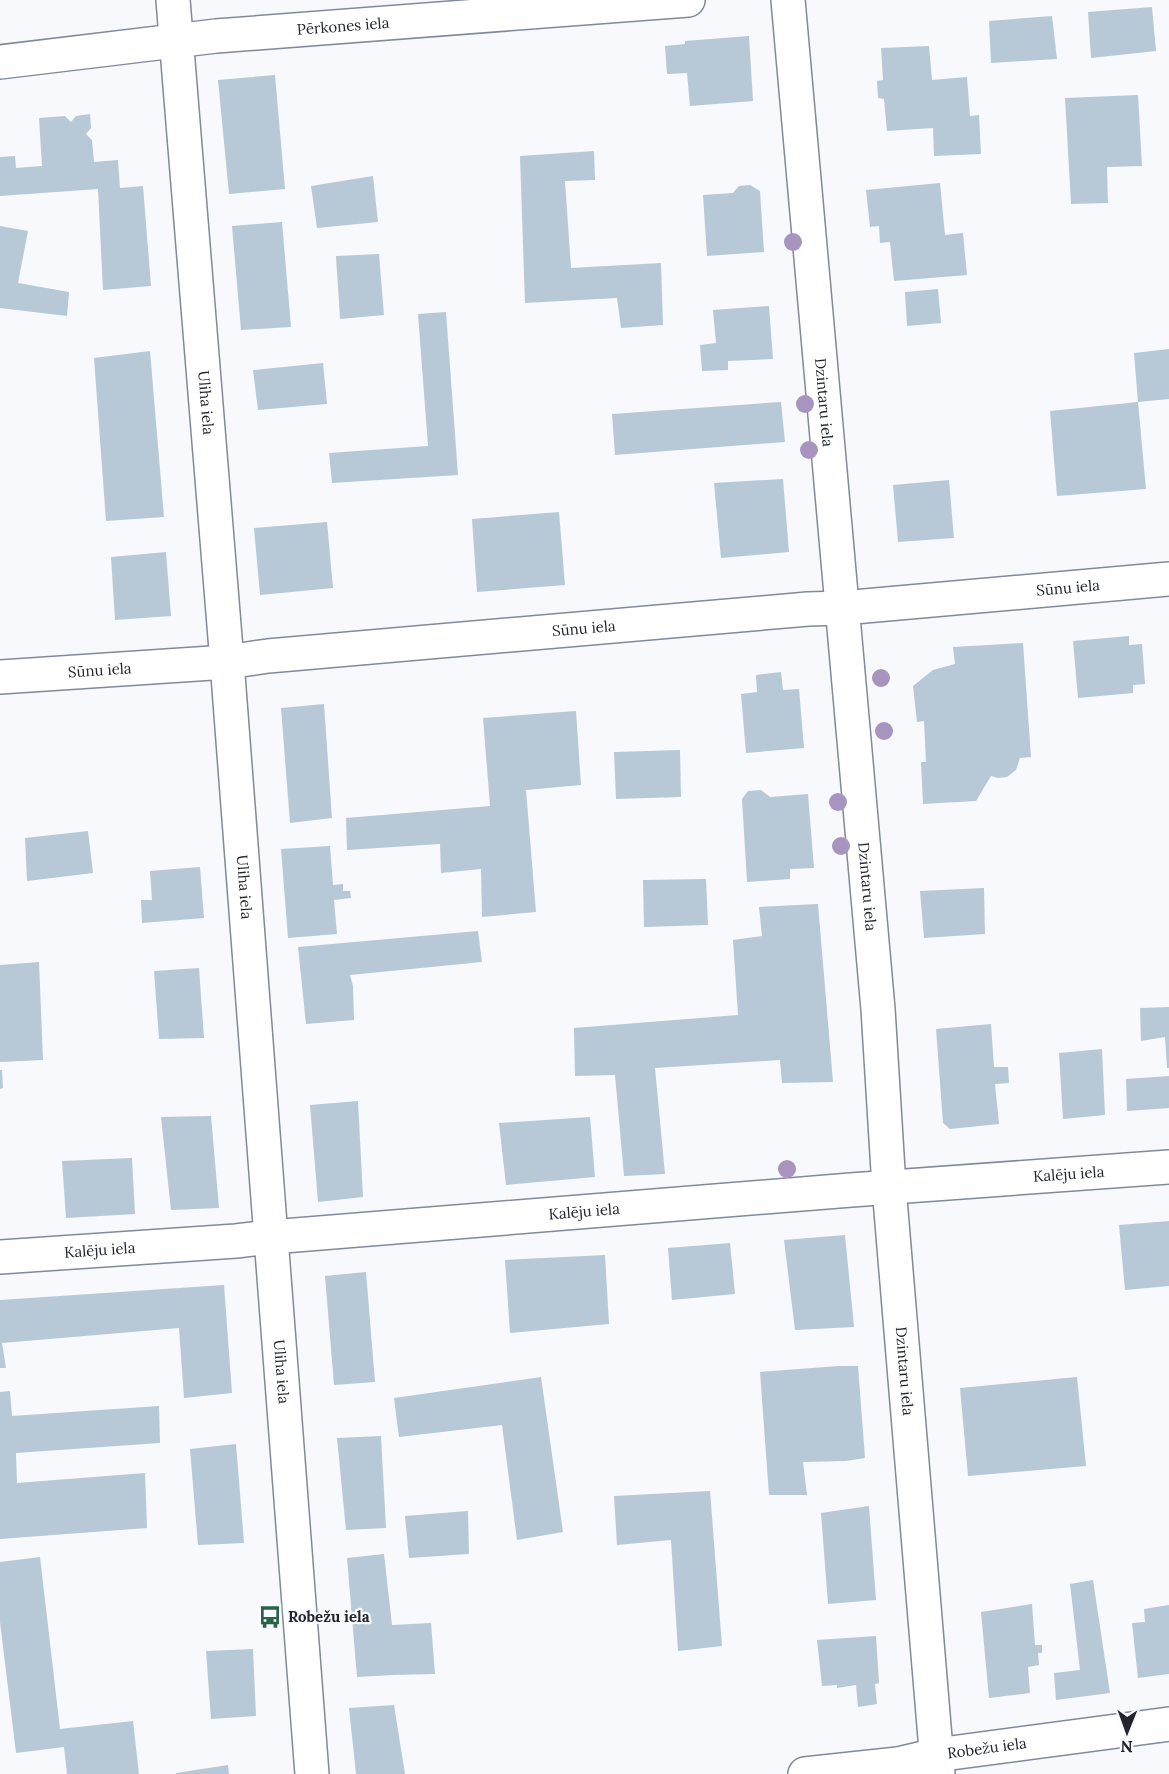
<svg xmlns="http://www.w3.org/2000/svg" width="1169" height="1774" viewBox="0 0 1169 1774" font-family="Lora,serif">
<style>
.building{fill:#b7c8d6}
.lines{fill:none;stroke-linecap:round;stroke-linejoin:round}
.street-casing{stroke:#81899a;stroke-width:36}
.secondary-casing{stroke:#81899a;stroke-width:36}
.street{stroke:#fff;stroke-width:33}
.secondary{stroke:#fff;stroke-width:33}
.tree{fill:#a895bf}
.labels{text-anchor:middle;stroke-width:4.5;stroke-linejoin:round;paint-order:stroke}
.street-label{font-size:15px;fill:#22262c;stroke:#f7f9fd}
.poi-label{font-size:15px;font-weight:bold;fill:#22262c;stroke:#f7f9fd;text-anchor:start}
</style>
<rect width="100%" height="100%" fill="#f7f9fd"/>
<!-- building -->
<g class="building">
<path d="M1152,7L1156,51L1091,58L1088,12Z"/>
<path d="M1052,16L1057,59L991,63L989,21Z"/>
<path d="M749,36L753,101L690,106L687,73L667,74L665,46L685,44V41Z"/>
<path d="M929,46L932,80L967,77L970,116L979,115L981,154L934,156L933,128L887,131L884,99L878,98L877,81L883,80L881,48Z"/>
<path d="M275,75L285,189L229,194L218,80Z"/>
<path d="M1138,95L1142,166L1107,167L1108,203L1071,204L1065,98Z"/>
<path d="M90,114L91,128L86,134L92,140L94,162L118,160L120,188L143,186L151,286L103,290L98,189L0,196V157L15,156L16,168L42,166L39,118L65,116L71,122L76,116Z"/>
<path d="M594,151L595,180L565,181L571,268L661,263L663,325L621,328L617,298L525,303L520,156Z"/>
<path d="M373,176L378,222L317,228L311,186Z"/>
<path d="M940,183L945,235L963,233L967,275L894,281L890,242L880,243L879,226L870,227L866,190Z"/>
<path d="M750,185L760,191L764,252L707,256L703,195L733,193L739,186Z"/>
<path d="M282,222L291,327L241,330L232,226Z"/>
<path d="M0,226L28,231L18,283L69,292L67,316L0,308Z"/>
<path d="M379,254L384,315L340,319L336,256Z"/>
<path d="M938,289L941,323L907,326L905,292Z"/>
<path d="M769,306L773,359L728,361V370L702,371L700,345L716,343L713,310Z"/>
<path d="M446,312L458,475L332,483L329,453L428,446L418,314Z"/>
<path d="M1169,349V399L1138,402L1146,489L1057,496L1050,411L1138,402L1134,353Z"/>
<path d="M150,351L164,517L106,521L94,358Z"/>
<path d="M323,363L327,404L258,410L253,370Z"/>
<path d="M781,402L785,442L615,455L612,414Z"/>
<path d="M783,479L789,552L721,558L714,483Z"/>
<path d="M949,480L954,538L898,542L893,485Z"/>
<path d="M559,512L565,585L477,592L472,519Z"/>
<path d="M327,522L333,588L260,595L254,528Z"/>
<path d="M166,552L171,616L115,620L111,557Z"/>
<path d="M1129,636V645L1142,644L1145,684L1133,685V693L1078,698L1073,641Z"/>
<path d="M1023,643L1031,757L1020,758L1016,770L1007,777L998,778L991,776L976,801L923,804L921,762H926L924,721L917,722L913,686L933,670L955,664L953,647Z"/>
<path d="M781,672L783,690L799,689L804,748L746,753L741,694L757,692L756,675Z"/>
<path d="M324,704L332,818L290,823L281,708Z"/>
<path d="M576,711L581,785L526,790L536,912L482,917L481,869L441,873L440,844L347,850L346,818L490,806L483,718Z"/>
<path d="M680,750L681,797L616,799L614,752Z"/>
<path d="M761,790L770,797L808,794L814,868L790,869V879L747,882L742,799L748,791Z"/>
<path d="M88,831L93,873L27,881L25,838Z"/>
<path d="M330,846L333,885L343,884V891H350L351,898L334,900L337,934L288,938L281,849Z"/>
<path d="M200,867L204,918L142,923L141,900H152L150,871Z"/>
<path d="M706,879L708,925L644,927L643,880Z"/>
<path d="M984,888L985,934L924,938L920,891Z"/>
<path d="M818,904L833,1082L782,1083L780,1060L655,1068L665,1174L624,1176L615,1075L575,1076L574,1028L738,1015L733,940L762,936L759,907Z"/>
<path d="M478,931L482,962L350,975L353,986L354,1020L306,1024L298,947Z"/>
<path d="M39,962L43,1060L0,1062V965Z"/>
<path d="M199,968L204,1038L159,1039L154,971Z"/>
<path d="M1169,1007V1068H1167L1165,1037L1141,1041L1140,1008Z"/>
<path d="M991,1024L994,1067H1008L1009,1083L995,1084L999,1124L950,1129L943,1123L936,1029Z"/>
<path d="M1102,1049L1105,1115L1063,1119L1059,1053Z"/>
<path d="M0,1070H2L3,1088L0,1089Z"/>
<path d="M1169,1076V1108L1127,1111L1126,1079Z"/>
<path d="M358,1101L363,1197L318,1202L310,1105Z"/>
<path d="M211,1116L219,1208L171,1210L161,1117Z"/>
<path d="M590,1117L595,1177L506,1185L499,1123Z"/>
<path d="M132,1158L135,1214L66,1218L62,1161Z"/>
<path d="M1169,1221V1286L1125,1290L1119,1225Z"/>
<path d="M845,1235L854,1327L795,1330L784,1240Z"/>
<path d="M730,1243L735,1294L672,1300L668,1248Z"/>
<path d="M605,1255L609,1324L510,1333L505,1260Z"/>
<path d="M366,1272L375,1382L334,1385L325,1276Z"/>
<path d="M224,1285L232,1393L184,1398L179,1328L2,1343L6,1368H0V1300Z"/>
<path d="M839,1366H858L865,1458L846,1461L803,1462L807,1495H769L760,1372Z"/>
<path d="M541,1377L563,1532L517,1540L502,1425L399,1437L394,1398Z"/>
<path d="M1077,1377L1086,1466L968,1476L960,1388Z"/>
<path d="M10,1391L12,1416L159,1406L160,1443L16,1453L17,1483L145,1473L147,1528L0,1539V1392Z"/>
<path d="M381,1436L386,1528L346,1530L337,1438Z"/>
<path d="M236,1444L244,1543L198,1545L190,1449Z"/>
<path d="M710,1491L722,1646L678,1651L671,1540L617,1545L614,1496Z"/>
<path d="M869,1506L876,1600L828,1604L821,1513Z"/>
<path d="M468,1511L469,1554L409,1558L405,1516Z"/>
<path d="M384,1554L392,1625L431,1623L435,1674L393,1675L357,1677L347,1558Z"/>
<path d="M40,1557L60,1729L133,1721L139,1774H67L64,1747L16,1753L0,1622V1562Z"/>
<path d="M1093,1580L1110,1693L1056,1700L1054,1673L1080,1670L1070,1584Z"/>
<path d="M1032,1604L1035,1645H1042V1653H1038L1039,1665L1028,1667L1030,1693L989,1698L981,1612Z"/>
<path d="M1169,1605V1674L1138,1678L1132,1623L1145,1622L1144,1609Z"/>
<path d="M876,1636L879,1683L875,1684L877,1704L858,1707L856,1685L837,1688V1685L822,1686L817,1640Z"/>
<path d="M253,1649L256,1716L211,1719L206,1651Z"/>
<path d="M394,1705L405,1774H356L349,1708Z"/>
<path d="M228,1765L229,1774H176V1773Z"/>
</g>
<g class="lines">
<!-- street casing -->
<g class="street-casing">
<g id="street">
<path id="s1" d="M788,0L878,1009L889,1187L938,1774"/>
<path id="s2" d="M0,62L216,36L688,0"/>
<path id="s3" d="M0,677L227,662L268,656L808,609L842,608L1169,579"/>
<path id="s4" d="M0,1257L236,1241L271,1237L851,1190L1169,1167"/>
<path id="s5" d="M805,1774L898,1764L936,1755L1169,1724"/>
</g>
</g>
<!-- secondary casing -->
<g class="secondary-casing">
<g id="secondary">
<path id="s6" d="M173,0L227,662L312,1774"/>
</g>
</g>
<!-- street -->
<use href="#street" class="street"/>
<!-- secondary -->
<use href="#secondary" class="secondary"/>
</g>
<!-- trees -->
<g class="tree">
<circle cx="793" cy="242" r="9"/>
<circle cx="805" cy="404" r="9"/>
<circle cx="809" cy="450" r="9"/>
<circle cx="881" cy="678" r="9"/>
<circle cx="884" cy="731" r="9"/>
<circle cx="838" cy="802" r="9"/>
<circle cx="841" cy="846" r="9"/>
<circle cx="787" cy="1169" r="9"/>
</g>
<!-- icons -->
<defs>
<g id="bus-bare" transform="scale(1.8)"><path d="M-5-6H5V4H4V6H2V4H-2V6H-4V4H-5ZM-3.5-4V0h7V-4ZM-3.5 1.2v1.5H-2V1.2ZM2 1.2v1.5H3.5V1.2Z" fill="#2a624a" stroke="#f7f9fd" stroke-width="2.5" paint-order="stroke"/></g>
</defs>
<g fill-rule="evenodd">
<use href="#bus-bare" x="270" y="1617"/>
</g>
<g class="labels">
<!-- street labels -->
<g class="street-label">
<text dy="5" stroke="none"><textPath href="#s2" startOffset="345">Pērkones iela</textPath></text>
<text dy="5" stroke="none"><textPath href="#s6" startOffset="404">Uliha iela</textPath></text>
<text dy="5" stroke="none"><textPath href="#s1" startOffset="404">Dzintaru iela</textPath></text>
<text dy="5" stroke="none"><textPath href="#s3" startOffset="1072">Sūnu iela</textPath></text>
<text dy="5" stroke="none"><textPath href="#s3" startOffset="586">Sūnu iela</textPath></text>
<text dy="5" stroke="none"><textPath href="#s3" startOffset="100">Sūnu iela</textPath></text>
<text dy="5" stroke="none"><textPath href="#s6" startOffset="890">Uliha iela</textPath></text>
<text dy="5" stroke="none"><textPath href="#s1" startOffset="890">Dzintaru iela</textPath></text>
<text dy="5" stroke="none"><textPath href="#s4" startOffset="1072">Kalēju iela</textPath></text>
<text dy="5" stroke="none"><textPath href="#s4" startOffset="586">Kalēju iela</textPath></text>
<text dy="5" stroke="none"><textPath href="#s4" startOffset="100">Kalēju iela</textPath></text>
<text dy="5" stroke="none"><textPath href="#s6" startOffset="1376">Uliha iela</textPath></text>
<text dy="5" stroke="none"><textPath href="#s1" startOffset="1376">Dzintaru iela</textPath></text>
<text dy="5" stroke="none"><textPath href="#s5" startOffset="184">Robežu iela</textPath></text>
</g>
<!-- poi labels -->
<g class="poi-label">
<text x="288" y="1622">Robežu iela</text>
</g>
</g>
<!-- north arrow -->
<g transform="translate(1127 1732) rotate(181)" stroke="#f7f9fd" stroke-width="4.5" paint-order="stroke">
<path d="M0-4.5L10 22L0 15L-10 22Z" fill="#22262c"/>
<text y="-9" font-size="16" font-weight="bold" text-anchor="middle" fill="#22262c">N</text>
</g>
</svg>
